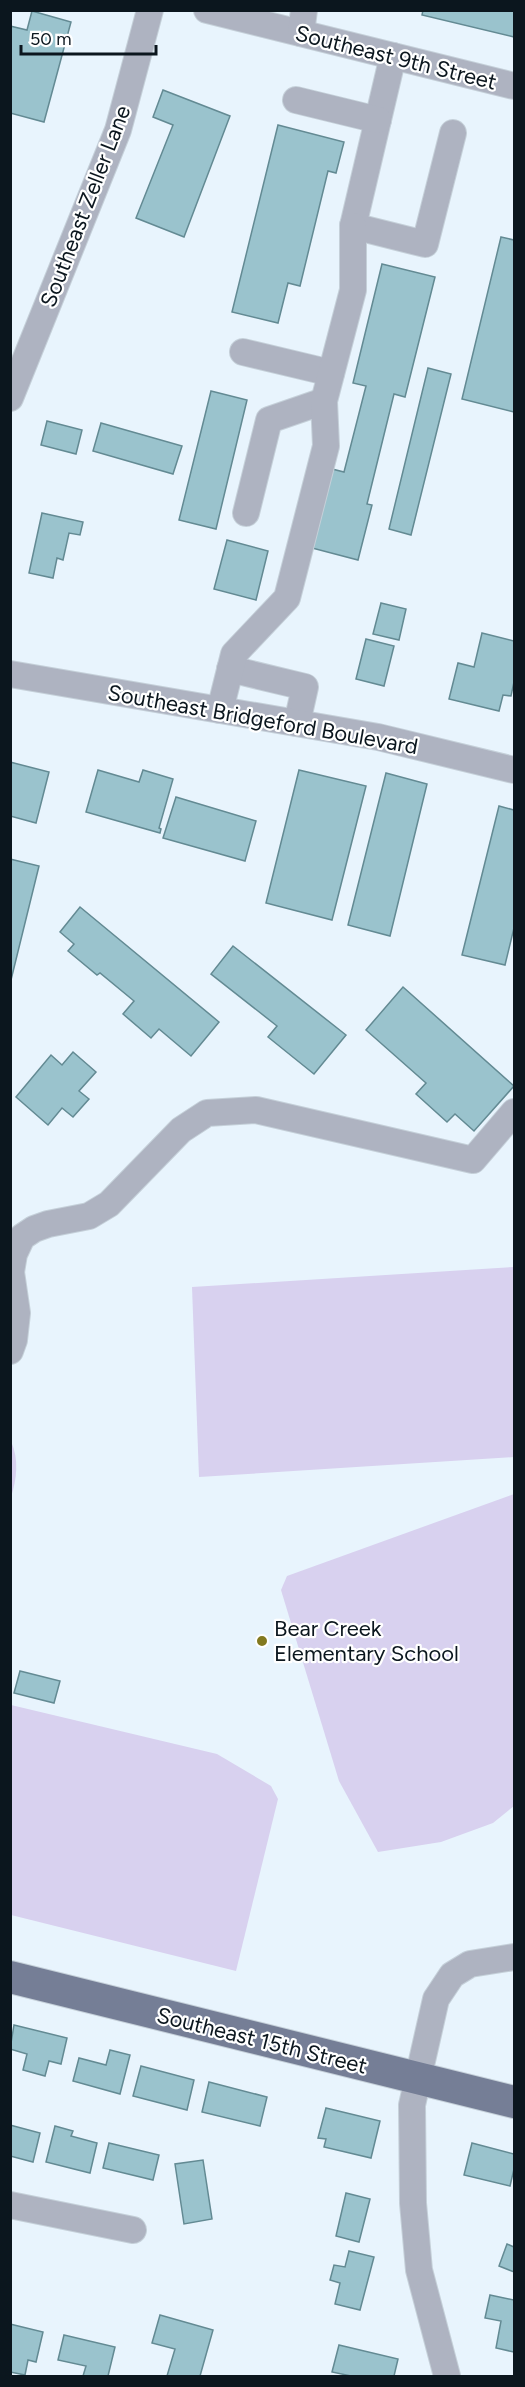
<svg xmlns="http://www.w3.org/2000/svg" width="525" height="2387" viewBox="0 0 525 2387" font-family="Figtree,sans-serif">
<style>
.green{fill:#d8d1ef}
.building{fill:#9ac3cd;stroke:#638a93;stroke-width:1.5}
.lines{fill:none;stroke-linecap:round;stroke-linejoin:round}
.minor-casing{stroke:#c5d0d9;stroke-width:28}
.major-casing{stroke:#c5d0d9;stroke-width:34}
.minor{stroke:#aeb3c1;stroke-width:26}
.major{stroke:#757e96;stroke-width:32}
.poi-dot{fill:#82791f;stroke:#fff;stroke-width:2}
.labels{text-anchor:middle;stroke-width:4.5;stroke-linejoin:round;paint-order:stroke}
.street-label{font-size:22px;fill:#0b161e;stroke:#fff}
.poi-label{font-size:22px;fill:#0b161e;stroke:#fff;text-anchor:start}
</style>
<rect width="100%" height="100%" fill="#e8f4fd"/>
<!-- green -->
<g class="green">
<path d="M514,1267V1457L199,1477L192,1287Z"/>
<path d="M11,1441C19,1460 17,1478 11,1497Z"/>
<path d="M514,1494V1806L493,1823L441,1842L378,1852L339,1781L281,1590L287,1576Z"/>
<path d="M11,1705L217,1754L271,1786L278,1799L236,1971L11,1915Z"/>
</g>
<!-- building -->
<g class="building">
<path d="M423,10H514V37L422,15Z"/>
<path d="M32,11L71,22L44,122L10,113V26L27,30Z"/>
<path d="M163,90L230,116L184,237L136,218L173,125L153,117Z"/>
<path d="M278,125L344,142L336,173L328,171L300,286L288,283L278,323L232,312Z"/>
<path d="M501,237L514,240V237V412L462,399Z"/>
<path d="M382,264L435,277L405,397L394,394L367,504L372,505L358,560L312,548L332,469L344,472L366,386L353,383Z"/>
<path d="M428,368L451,374L411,535L389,529Z"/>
<path d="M211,391L247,400L216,529L179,520Z"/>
<path d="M47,421L82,430L76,454L41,445Z"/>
<path d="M101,423L182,446L173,474L93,451Z"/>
<path d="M42,513L83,522L80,535L69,533L63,560L57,558L53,578L29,573Z"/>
<path d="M227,540L268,551L256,600L214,589Z"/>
<path d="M381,603L406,609L399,640L373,634Z"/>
<path d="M482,633L514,641V682L511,696L503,695L499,711L449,699L458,663L474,667Z"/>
<path d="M366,639L394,646L384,686L356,679Z"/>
<path d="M10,762L49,772L36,823L10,816Z"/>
<path d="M98,770L139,782L143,770L173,779L159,828L161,829L160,833L86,812Z"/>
<path d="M299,770L366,786L332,920L266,903Z"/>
<path d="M386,773L427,784L390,936L348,925Z"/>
<path d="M176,797L256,821L245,861L163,838Z"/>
<path d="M499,806L514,810V928L505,965L462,955Z"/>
<path d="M10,859L39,866L11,980H10Z"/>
<path d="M80,907L219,1022L191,1056L159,1029L151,1038L123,1014L134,1001L100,973L97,975L68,951L74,944L60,932Z"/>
<path d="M233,946L346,1035L314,1074L268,1037L277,1026L211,974Z"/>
<path d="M403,987L514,1086L474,1131L455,1114L447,1122L416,1094L426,1083L366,1030Z"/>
<path d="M73,1052L96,1072L79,1091L89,1099L73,1117L62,1108L48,1125L16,1097L51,1055L62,1065Z"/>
<path d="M20,1671L60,1681L54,1703L14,1693Z"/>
<path d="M14,2025L67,2038L61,2064L49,2061L45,2076L23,2070L27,2054L10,2049Z"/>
<path d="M110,2050L130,2055L120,2094L73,2081L79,2058L106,2065Z"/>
<path d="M141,2066L194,2080L187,2110L133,2096Z"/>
<path d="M209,2082L267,2097L260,2126L202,2112Z"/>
<path d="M326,2108L380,2121L371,2158L324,2147L326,2139L318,2138Z"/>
<path d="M10,2125L40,2133L33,2162L10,2156Z"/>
<path d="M55,2126L73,2131L71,2136L97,2143L90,2173L46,2162Z"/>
<path d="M109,2143L159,2155L153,2180L103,2168Z"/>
<path d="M472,2143L514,2154V2169L510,2186L464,2175Z"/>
<path d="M203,2160L212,2219L184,2224L175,2164Z"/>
<path d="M346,2193L370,2199L359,2242L336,2236Z"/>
<path d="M507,2244L514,2247V2272L499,2266Z"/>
<path d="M349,2251L374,2257L360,2310L335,2304L340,2283L330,2280L334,2265L345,2267Z"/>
<path d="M490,2295L514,2300V2352L496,2348L501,2321L485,2318Z"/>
<path d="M160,2315L213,2330L200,2376H167L175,2349L152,2343Z"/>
<path d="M10,2324L43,2332L36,2362L28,2360L25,2375L10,2372Z"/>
<path d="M64,2335L115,2347L108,2376H83L86,2366L58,2360Z"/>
<path d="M339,2345L398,2359L394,2376H351L332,2372Z"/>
</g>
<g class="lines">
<!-- minor casing -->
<g class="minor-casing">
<g id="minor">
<path d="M207,10L514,86"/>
<path d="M301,33L304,10"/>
<path d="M393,56L353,226L425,244L453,133"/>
<path d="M296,100L378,120"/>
<path d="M243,352L331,373"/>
<path d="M10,398L118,130L150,10"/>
<path d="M246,513L269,420L324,401"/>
<path d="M230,669L305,687L297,723"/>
<path d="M10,674L378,737L514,770"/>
<path d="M220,710L234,654L287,598L326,446L324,401L353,290V226"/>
<path d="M10,1351L14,1340L17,1313L11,1272L14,1254L22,1237L34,1229L48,1224L89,1216L109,1204L181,1130L207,1113L256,1110L473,1160L514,1112"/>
<path d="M10,2205L133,2230"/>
<path d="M447,2376L419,2270L413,2203L412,2105L436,1999L452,1975L470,1964L514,1957"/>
</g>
</g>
<!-- major casing -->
<g class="major-casing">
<path id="major" d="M10,1977L514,2102"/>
</g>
<!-- minor -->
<use href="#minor" class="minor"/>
<!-- major -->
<use href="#major" class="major"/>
</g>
<!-- markers -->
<circle class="poi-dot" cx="262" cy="1641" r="6"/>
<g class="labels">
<!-- street labels -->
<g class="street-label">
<text transform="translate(396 57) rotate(14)" y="8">Southeast 9th Street</text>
<text transform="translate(85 206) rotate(-69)" y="8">Southeast Zeller Lane</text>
<text transform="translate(263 719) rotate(10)" y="8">Southeast Bridgeford Boulevard</text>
<text transform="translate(262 2040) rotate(14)" y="8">Southeast 15th Street</text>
</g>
<!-- poi labels -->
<g class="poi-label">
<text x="274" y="1636">Bear Creek<tspan x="274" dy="25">Elementary School</tspan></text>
</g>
</g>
<!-- border -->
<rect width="525" height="2387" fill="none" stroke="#0b161e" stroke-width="24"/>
<!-- scale -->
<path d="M21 45v9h135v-9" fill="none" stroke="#0b161e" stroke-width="3"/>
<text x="30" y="45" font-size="18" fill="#0b161e" stroke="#ffffff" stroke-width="4.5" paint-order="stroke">50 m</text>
</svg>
